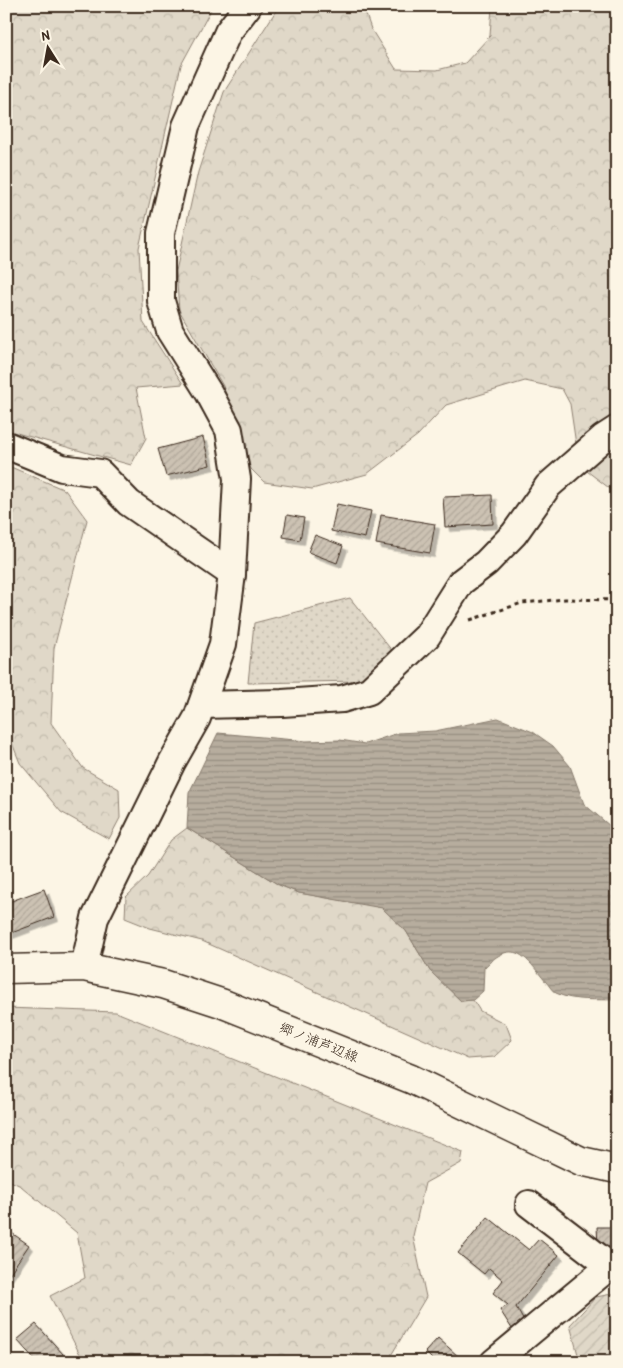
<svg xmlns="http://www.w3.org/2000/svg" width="623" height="1368" viewBox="0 0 623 1368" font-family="'Patrick Hand','Klee One',sans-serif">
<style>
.grass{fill:url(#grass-dots);stroke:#8e8173}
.forest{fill:url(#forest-crowns);stroke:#8e8173}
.garden{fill:url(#garden-furrows);stroke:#8e8173}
.water{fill:url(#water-rules);stroke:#85796b}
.building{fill:url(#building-hatch);stroke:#3b2a1e;filter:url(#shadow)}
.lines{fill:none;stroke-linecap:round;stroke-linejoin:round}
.minor-casing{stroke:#3b2a1e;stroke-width:30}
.major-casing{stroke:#3b2a1e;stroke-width:31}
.path{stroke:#3b2a1e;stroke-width:3;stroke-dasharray:4 4;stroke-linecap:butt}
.minor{stroke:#fcf5e5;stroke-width:26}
.major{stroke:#fcf5e5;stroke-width:28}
.labels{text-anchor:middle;stroke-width:5;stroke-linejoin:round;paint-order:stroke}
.street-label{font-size:14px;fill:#3b2a1e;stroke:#fcf5e5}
</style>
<defs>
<pattern id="grass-dots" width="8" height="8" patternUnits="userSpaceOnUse" patternTransform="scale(1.25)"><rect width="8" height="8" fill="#e0d8c8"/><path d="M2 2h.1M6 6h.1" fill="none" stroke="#c1baab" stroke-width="1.8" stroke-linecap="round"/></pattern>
<pattern id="forest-crowns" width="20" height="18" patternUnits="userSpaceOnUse" patternTransform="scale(1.25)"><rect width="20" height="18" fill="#e0d8c8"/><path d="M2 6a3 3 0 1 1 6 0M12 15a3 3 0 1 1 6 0" fill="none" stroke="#c1baab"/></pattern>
<pattern id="garden-furrows" width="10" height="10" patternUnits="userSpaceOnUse" patternTransform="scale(1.25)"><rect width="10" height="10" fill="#e0d8c8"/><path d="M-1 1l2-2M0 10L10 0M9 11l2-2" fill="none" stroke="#c1baab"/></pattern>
<pattern id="water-rules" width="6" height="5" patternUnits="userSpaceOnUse" patternTransform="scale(1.25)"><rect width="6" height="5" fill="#b7ad9e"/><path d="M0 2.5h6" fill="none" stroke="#968d80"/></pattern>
<pattern id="building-hatch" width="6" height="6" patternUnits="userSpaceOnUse" patternTransform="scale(1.25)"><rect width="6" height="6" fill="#ccc2b3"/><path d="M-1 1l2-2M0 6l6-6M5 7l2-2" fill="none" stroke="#b0a79a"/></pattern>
<filter id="shadow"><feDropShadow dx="4.5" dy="4.5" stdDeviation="0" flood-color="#0004"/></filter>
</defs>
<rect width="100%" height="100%" fill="#fcf5e5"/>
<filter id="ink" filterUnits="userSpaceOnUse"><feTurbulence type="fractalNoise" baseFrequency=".02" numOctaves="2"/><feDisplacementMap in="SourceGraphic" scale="10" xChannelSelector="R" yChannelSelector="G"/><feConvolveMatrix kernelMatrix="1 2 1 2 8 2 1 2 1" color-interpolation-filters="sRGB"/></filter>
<g filter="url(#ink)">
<!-- grass -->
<path class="grass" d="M350,598L393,652L360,681L248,683L254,623Z"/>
<!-- forest -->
<g class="forest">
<path d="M6,6H213L181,65L139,248L143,322L183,384L136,388L146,438L131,465L6,430Z"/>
<path d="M279,6H363L371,29L396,69L437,70L465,63L490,36L492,6H617V494L579,465L570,404L562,389L525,381L446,405L418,435L367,474L312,489L264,482L251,469L223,386L179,310L176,271L198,172L224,92Z"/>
<path d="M6,465L65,490L87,520L54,648L51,723L83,768L119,789L120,818L109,839L61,812L20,763L6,728Z"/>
<path d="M187,828L279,885L299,893L381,907L406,931L430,971L461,1001L473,1000L480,1011L506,1024L512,1040L494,1057L468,1059L202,941L150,928L125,918L126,897L148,876L171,840Z"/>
<path d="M6,1008L116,1012L463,1152L461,1163L425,1183L413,1236L426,1297L387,1362H81L83,1360L50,1296L85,1278L77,1233L21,1186L6,1179Z"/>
</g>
<!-- garden -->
<path class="garden" d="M617,1293V1362H580L570,1325L596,1297Z"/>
<!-- water -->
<path class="water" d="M498,718L533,732L553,746L570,766L584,804L617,832V1000C597,999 574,1002 556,993C552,991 549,985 546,982C525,956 513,937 484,968L483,991L473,1000L461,1001L430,971L406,931L382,908L299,893L279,885L187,828L189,793L218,733L306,741L340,740L365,744L398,733L435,731Z"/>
<!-- building -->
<g class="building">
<path d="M203,437L210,465L166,476L158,449Z"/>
<path d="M492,495L493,524L445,527L443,497Z"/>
<path d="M337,504L371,511L365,538L331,531Z"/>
<path d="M287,515L304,518L300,540L283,537Z"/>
<path d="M381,515L435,524L430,553L376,544Z"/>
<path d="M315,535L343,546L337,563L308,552Z"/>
<path d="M44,889L54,917L6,935V903Z"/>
<path d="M488,1217L529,1250L539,1239L559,1255L516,1307L526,1325L514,1332L500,1310L508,1305L493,1293L503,1280L489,1268L484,1274L458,1253Z"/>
<path d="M597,1227H617V1258L598,1245Z"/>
<path d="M6,1229L29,1245L8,1276L6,1275Z"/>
<path d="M36,1324L63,1354L55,1362H37L17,1340Z"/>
<path d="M438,1338L459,1357L454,1362H435L425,1352Z"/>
</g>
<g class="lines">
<!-- minor casing -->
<g class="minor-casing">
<g id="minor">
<path d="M6,445L62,468L100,473L129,503L232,574"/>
<path d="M202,705L282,703L342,699L369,691L427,636L461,582L486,563L514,534L548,486L603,438L617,429"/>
<path d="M84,967L95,918L172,762L197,718L223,644L232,574L237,479L229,430L209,393L170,331L161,301V233L186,126L228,32L248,6"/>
<path d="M529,1204L610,1266L617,1268"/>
<path d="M494,1362L610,1266"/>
</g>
</g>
<!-- major casing -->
<g class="major-casing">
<path id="major" d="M6,969L84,967L163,984L221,1003L411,1079L581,1161L617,1169"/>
</g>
<!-- path -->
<path class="path" d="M470,620L522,603L565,599L617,600"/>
<!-- minor -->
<use href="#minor" class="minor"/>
<!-- major -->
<use href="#major" class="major"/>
</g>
</g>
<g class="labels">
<!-- street labels -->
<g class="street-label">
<text transform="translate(319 1042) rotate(22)" y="5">郷ノ浦芦辺線</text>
</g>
</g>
<!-- margin -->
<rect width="623" height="1368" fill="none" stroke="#fcf5e5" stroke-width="25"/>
<rect x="12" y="12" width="598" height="1343" fill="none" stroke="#3b2a1e" stroke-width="2" filter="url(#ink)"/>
<!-- north arrow -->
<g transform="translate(48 48) rotate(349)" stroke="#fcf5e5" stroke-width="4" paint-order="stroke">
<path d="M0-4L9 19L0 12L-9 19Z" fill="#3b2a1e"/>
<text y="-8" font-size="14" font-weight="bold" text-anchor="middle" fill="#3b2a1e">N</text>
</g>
</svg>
